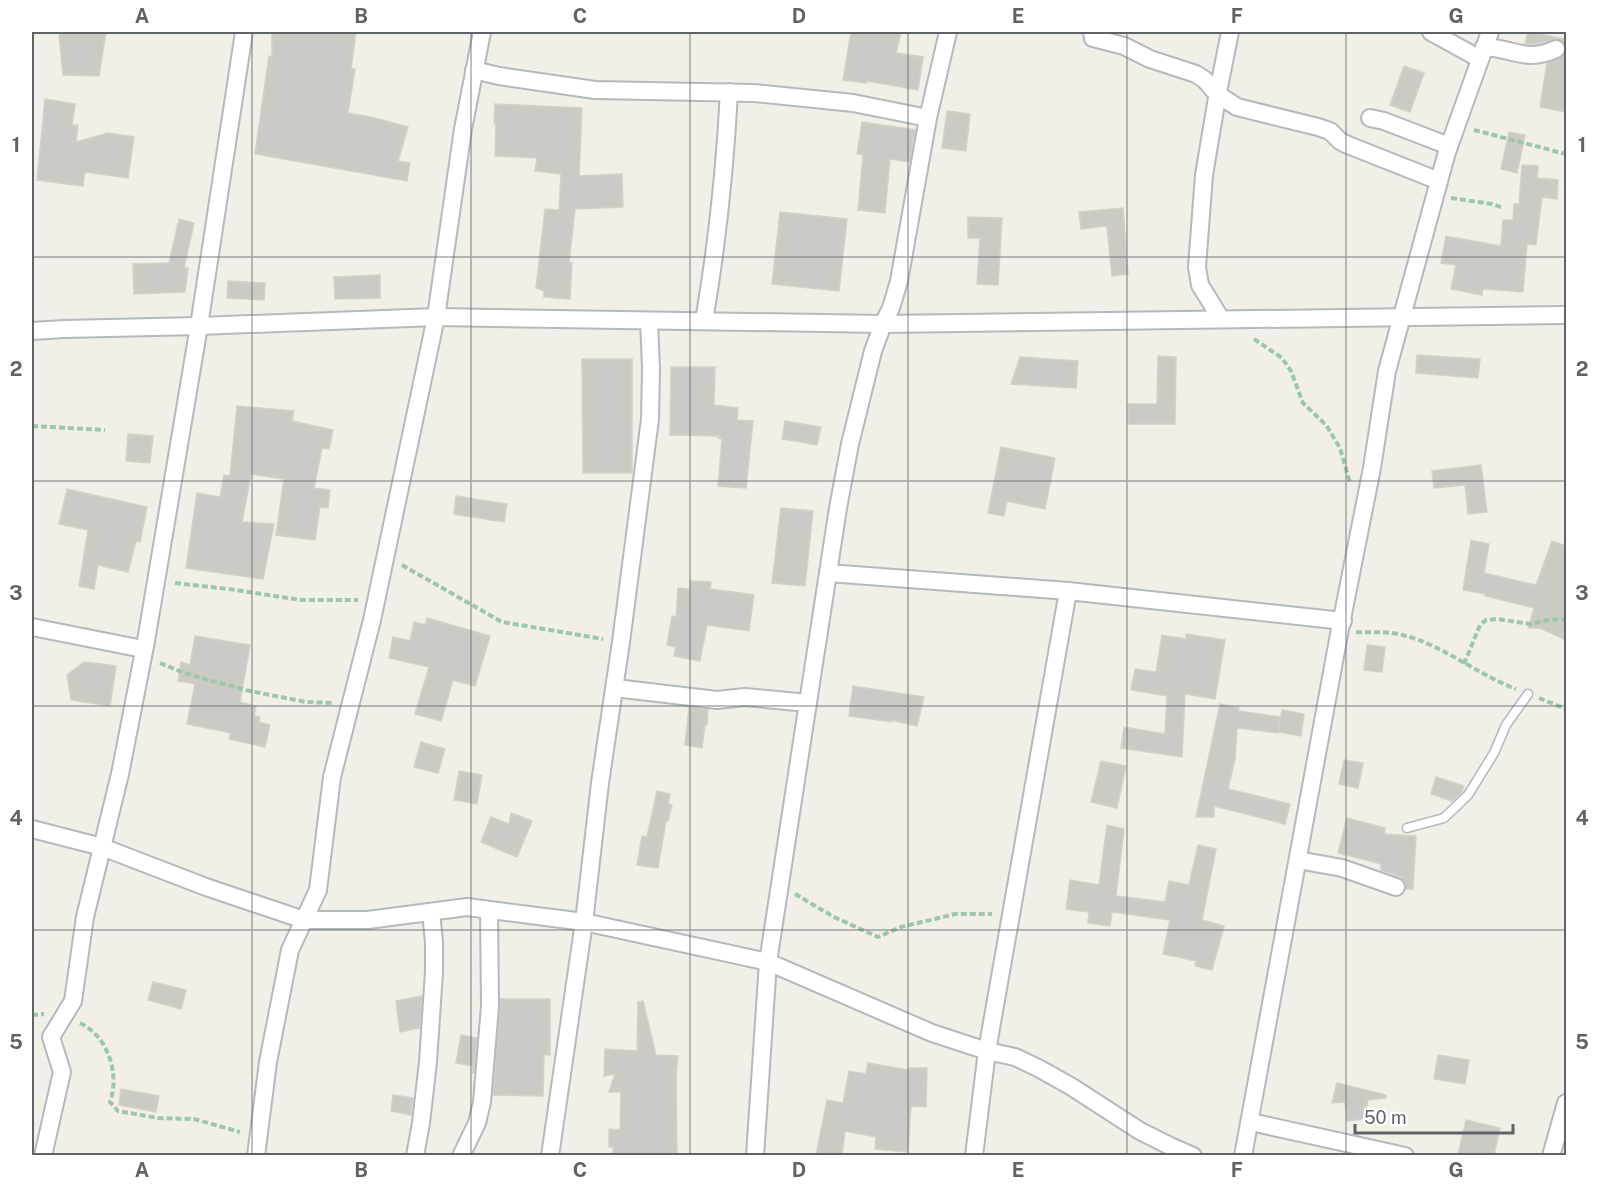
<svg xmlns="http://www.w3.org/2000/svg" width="1598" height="1187" viewBox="0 0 1598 1187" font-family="'Public Sans',sans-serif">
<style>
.building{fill:#cccac5;stroke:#d6d1c6;stroke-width:1.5}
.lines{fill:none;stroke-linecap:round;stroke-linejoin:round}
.service-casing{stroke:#b5b8bc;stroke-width:11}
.minor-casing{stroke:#b5b8bc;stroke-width:20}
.path{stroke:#9cc7a9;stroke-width:4;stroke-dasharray:6 3;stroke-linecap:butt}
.service{stroke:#fff;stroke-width:8}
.minor{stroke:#fff;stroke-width:16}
.grid{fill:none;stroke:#5f6368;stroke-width:1.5;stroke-opacity:0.55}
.neatline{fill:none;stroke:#5f6368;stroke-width:2}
.grid-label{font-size:20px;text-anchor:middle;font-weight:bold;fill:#5f6368}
</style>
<rect width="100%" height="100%" fill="#f1efe8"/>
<!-- building -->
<g class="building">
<path d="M59,32H106L99,76L63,75Z"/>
<path d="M272,32H356L351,69H355L348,113L375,118L408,127L398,161L410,163L407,181L255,154L269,56L272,57Z"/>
<path d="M851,32H901L896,53L923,57L918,90L867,81L866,83L843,80Z"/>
<path d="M1528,32L1566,39V112L1540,107L1547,63L1564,56L1566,51V45L1562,41L1557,39L1535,44H1525Z"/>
<path d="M1404,66L1424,73L1410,112L1390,105Z"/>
<path d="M45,99L75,104L72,125H78L76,142L108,133L134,137L128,178L85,172L83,186L37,180Z"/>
<path d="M495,104L582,108L579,176L622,174L623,207L575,209L569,263H572L570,299L544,297V291L536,288L545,209L559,210L561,174L535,171L537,158L495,156L496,124H494Z"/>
<path d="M947,111L970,114L966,151L942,148Z"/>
<path d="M862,122L915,130L910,162L890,159L885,213L858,210L863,155L857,154Z"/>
<path d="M1509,132L1525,135L1517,173L1501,169Z"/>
<path d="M1522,165L1538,166L1537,178L1558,180L1557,199L1542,197L1536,245L1527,244L1523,292L1483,289L1482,295L1451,289L1456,265L1441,263L1446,236L1501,246L1503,220H1513L1514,204H1519Z"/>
<path d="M1123,208L1128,274L1112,276L1107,226L1081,229L1079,212Z"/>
<path d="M780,212L847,219L839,291L772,284Z"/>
<path d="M968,217L1002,218L998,285L977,284L980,238H968Z"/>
<path d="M179,219L194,223L184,268H188L185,292L134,294L133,264L169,263Z"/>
<path d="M380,275V298L335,299L334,277Z"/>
<path d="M228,281L265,283L264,300L227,298Z"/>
<path d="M1417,355L1480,359L1478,378L1416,373Z"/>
<path d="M1158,356L1176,357L1175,424H1128V404H1157Z"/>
<path d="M1020,357L1078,361L1076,388L1011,384Z"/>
<path d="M582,359H632V473H583Z"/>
<path d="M671,367H715L714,405L738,408L737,420L753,421L746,488L718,486L722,439L718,438L719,436L670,435Z"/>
<path d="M237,406L294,411L292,421L333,430L329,449L322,448L314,488L330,490L328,508L320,507L315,540L276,535L284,479L251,474L242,522L274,524L263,579L186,568L197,493L220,497L224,475L230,476Z"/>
<path d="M785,421L821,427L817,445L782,439Z"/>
<path d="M128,434L153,436L150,463L126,461Z"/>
<path d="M1001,447L1055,458L1045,509L1007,501L1004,516L988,513Z"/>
<path d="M1481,465L1487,512L1468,514L1465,485L1434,488L1432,471Z"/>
<path d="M67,489L147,507L140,542L136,541L128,572L98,565L94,589L79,586L88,530L59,524Z"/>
<path d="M456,496L507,504L504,522L454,514Z"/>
<path d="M781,508L813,511L805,586L772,583Z"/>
<path d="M1471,540L1489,544L1484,573L1536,585L1552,541L1566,546V640L1540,628H1528L1534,608L1485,596V594L1463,590Z"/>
<path d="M690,581L711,582L710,589L754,595L749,631L707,625L700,661L674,656L676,647L667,645L672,616L676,617L678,588L690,589Z"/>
<path d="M427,618L490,636L475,686L453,680L441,721L415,714L429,667L389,658L393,637L410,641L414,622L425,625Z"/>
<path d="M1186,634L1225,640L1215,699L1185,694L1182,757L1121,748L1124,727L1165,734L1167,696L1131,690L1135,669L1156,672L1162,635L1186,639Z"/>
<path d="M195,636L250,645L240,702L256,706L254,716L260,717L259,722L270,725L265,747L229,739L231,733L187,724L195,684L178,681L181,662L190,665Z"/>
<path d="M1367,645L1385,647L1382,672L1364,670Z"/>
<path d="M84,662L116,666L110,706L71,700L67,675Z"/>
<path d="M853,686L924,697L917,726L892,720V722L849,716Z"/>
<path d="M1220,704L1239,708L1238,711L1280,717L1278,733L1237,728L1235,759L1228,789L1290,804L1285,824L1214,806V817H1196Z"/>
<path d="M689,707L708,710L707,725H705L702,748L685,745Z"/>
<path d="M1282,710L1304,714L1301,736L1278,732Z"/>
<path d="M421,742L445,749L438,773L414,767Z"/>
<path d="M1344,760L1363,763L1358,788L1339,784Z"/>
<path d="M1101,761L1126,766L1117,808L1091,802Z"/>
<path d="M459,771L482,775L477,804L454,800Z"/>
<path d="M1436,777L1464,786L1462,792L1452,801L1431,794Z"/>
<path d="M657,791L670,794L668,804L672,805L668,821H666L658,868L637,865L642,836L647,837Z"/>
<path d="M511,813L532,821L517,857L481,842L491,817L509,824Z"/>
<path d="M1347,818L1385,828L1384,834L1416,836L1413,889H1406L1404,881L1400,877L1381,870V864L1338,853Z"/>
<path d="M1107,825L1124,829L1116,896L1165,902L1169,881L1189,885L1198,845L1216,849L1202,920L1224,926L1212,970L1195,966L1196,961L1163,954L1170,920L1112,912L1110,926L1088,923L1089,912L1066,909L1070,880L1099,885Z"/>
<path d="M153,982L186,990L181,1009L148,1000Z"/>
<path d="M422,996L420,1028L400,1032L396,1001Z"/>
<path d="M500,999H550V1055L544,1054L543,1096L493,1095Z"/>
<path d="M643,1001L656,1055L678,1056L676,1076L677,1155H613V1147H609V1129L620,1130L621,1092H609L615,1074L604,1076L605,1049L637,1051L638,1002Z"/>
<path d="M461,1035L477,1038L474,1073H472L473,1066L456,1063Z"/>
<path d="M1438,1055L1469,1060L1465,1084L1434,1079Z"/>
<path d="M868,1063L909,1070V1068H927L926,1107L911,1106L908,1152L875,1149L876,1137L845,1131L842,1155H816L827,1100L843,1103L849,1071L866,1074Z"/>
<path d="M1337,1083L1386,1095V1098L1368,1100L1364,1119L1347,1121L1345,1102L1332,1103Z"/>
<path d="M121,1089L159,1096L156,1112L119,1105Z"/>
<path d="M393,1095L413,1098L411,1115L391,1111Z"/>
<path d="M1466,1120L1500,1128L1494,1155H1458Z"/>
</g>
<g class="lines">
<!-- service casing -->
<g class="service-casing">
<path id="service" d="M1407,828L1444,818L1468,795L1494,753L1506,725L1528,694"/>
</g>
<!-- minor casing -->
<g class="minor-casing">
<g id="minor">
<path d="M1092,32L1093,38L1124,46L1150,59L1196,74L1205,80L1217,94L1237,107L1318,127L1330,131L1340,141L1348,145L1439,181"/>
<path d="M1431,32L1480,59"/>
<path d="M1484,47C1513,48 1526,63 1556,49"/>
<path d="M474,70L499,76L595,90L754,93L853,103L928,118"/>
<path d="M1370,118L1384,121L1449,146"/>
<path d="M1221,319L1200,285L1197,267L1204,175L1218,92L1230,32"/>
<path d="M704,321C717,245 725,169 729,92"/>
<path d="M32,331L64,329L199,326L436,317L883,324L1566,315"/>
<path d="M828,573L1068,591L1343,621"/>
<path d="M32,627L143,649"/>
<path d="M615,688L717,700L745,697L808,703"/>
<path d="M32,829L102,847L206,887L304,920H368L467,907L584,922L768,962L932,1033L987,1051L1015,1057L1040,1069L1072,1087L1140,1131L1170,1146L1193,1156"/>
<path d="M1298,860L1342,868L1396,887"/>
<path d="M1251,1122L1405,1156"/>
<path d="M43,1156L62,1072L51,1037L73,1001L85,917L120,774L146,641L199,326L244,32"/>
<path d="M256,1156L268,1062L290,950L318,890L332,777L372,620L436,317L463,129L482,32"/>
<path d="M415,1156L421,1123L428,1062L434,972V942L431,912"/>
<path d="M461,1156L477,1123L482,1102L490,1006L489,910"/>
<path d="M550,1156L584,922L600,783L621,642L650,419L651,369L649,321"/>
<path d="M755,1156L768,962L838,508L850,444L873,351L883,324L891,308L899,281L928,118L948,32"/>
<path d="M974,1156L987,1051L1068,591"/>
<path d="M1243,1156L1340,629L1372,468L1387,371L1447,152L1490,32"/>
<path d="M1551,1156L1566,1103"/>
</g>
</g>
<!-- path -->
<g class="path">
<path d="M1474,130L1566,154"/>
<path d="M1451,198L1492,204L1504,208"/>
<path d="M1254,339L1282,358L1291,371L1303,403L1326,425L1340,448L1350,483"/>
<path d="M32,426L105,430"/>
<path d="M402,565L502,622L603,639"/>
<path d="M175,583L229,589L301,600H358"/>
<path d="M1356,632C1370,633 1384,631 1398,634C1439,642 1476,674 1516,689"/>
<path d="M160,663L184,673L245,690L306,702L333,703"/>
<path d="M1464,664L1480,625L1486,620L1497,619L1530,624L1548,620L1566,619"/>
<path d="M1539,698L1566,709"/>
<path d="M795,894L834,917L878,937L901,927L955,914H992"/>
<path d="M32,1015L44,1014"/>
<path d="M80,1023C108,1036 120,1074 110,1102L118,1111L158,1118L194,1119L240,1132"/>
</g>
<!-- service -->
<use href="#service" class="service"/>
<!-- minor -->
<use href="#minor" class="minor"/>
</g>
<!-- grid -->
<path class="grid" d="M252,32V1156M471,32V1156M690,32V1156M908,32V1156M1127,32V1156M1346,32V1156M32,257H1566M32,481H1566M32,706H1566M32,930H1566"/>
<!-- border -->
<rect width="1598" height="1187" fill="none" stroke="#ffffff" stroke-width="66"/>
<!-- scale -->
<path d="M1355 1124v9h158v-9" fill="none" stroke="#5f6368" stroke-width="3"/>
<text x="1364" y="1124" font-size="18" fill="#5f6368" stroke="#ffffff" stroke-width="4.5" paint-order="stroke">50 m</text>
<rect x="33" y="33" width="1532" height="1121" class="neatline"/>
<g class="grid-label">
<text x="142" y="23">A</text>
<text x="361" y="23">B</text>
<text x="580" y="23">C</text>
<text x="799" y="23">D</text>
<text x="1018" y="23">E</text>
<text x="1237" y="23">F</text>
<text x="1456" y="23">G</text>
<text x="16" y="152">1</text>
<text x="1582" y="152">1</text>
<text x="16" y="376">2</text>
<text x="1582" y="376">2</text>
<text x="16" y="600">3</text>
<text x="1582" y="600">3</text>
<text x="16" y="825">4</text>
<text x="1582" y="825">4</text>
<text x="16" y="1049">5</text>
<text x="1582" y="1049">5</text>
<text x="142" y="1177">A</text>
<text x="361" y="1177">B</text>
<text x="580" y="1177">C</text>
<text x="799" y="1177">D</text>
<text x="1018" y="1177">E</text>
<text x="1237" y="1177">F</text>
<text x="1456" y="1177">G</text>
</g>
</svg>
